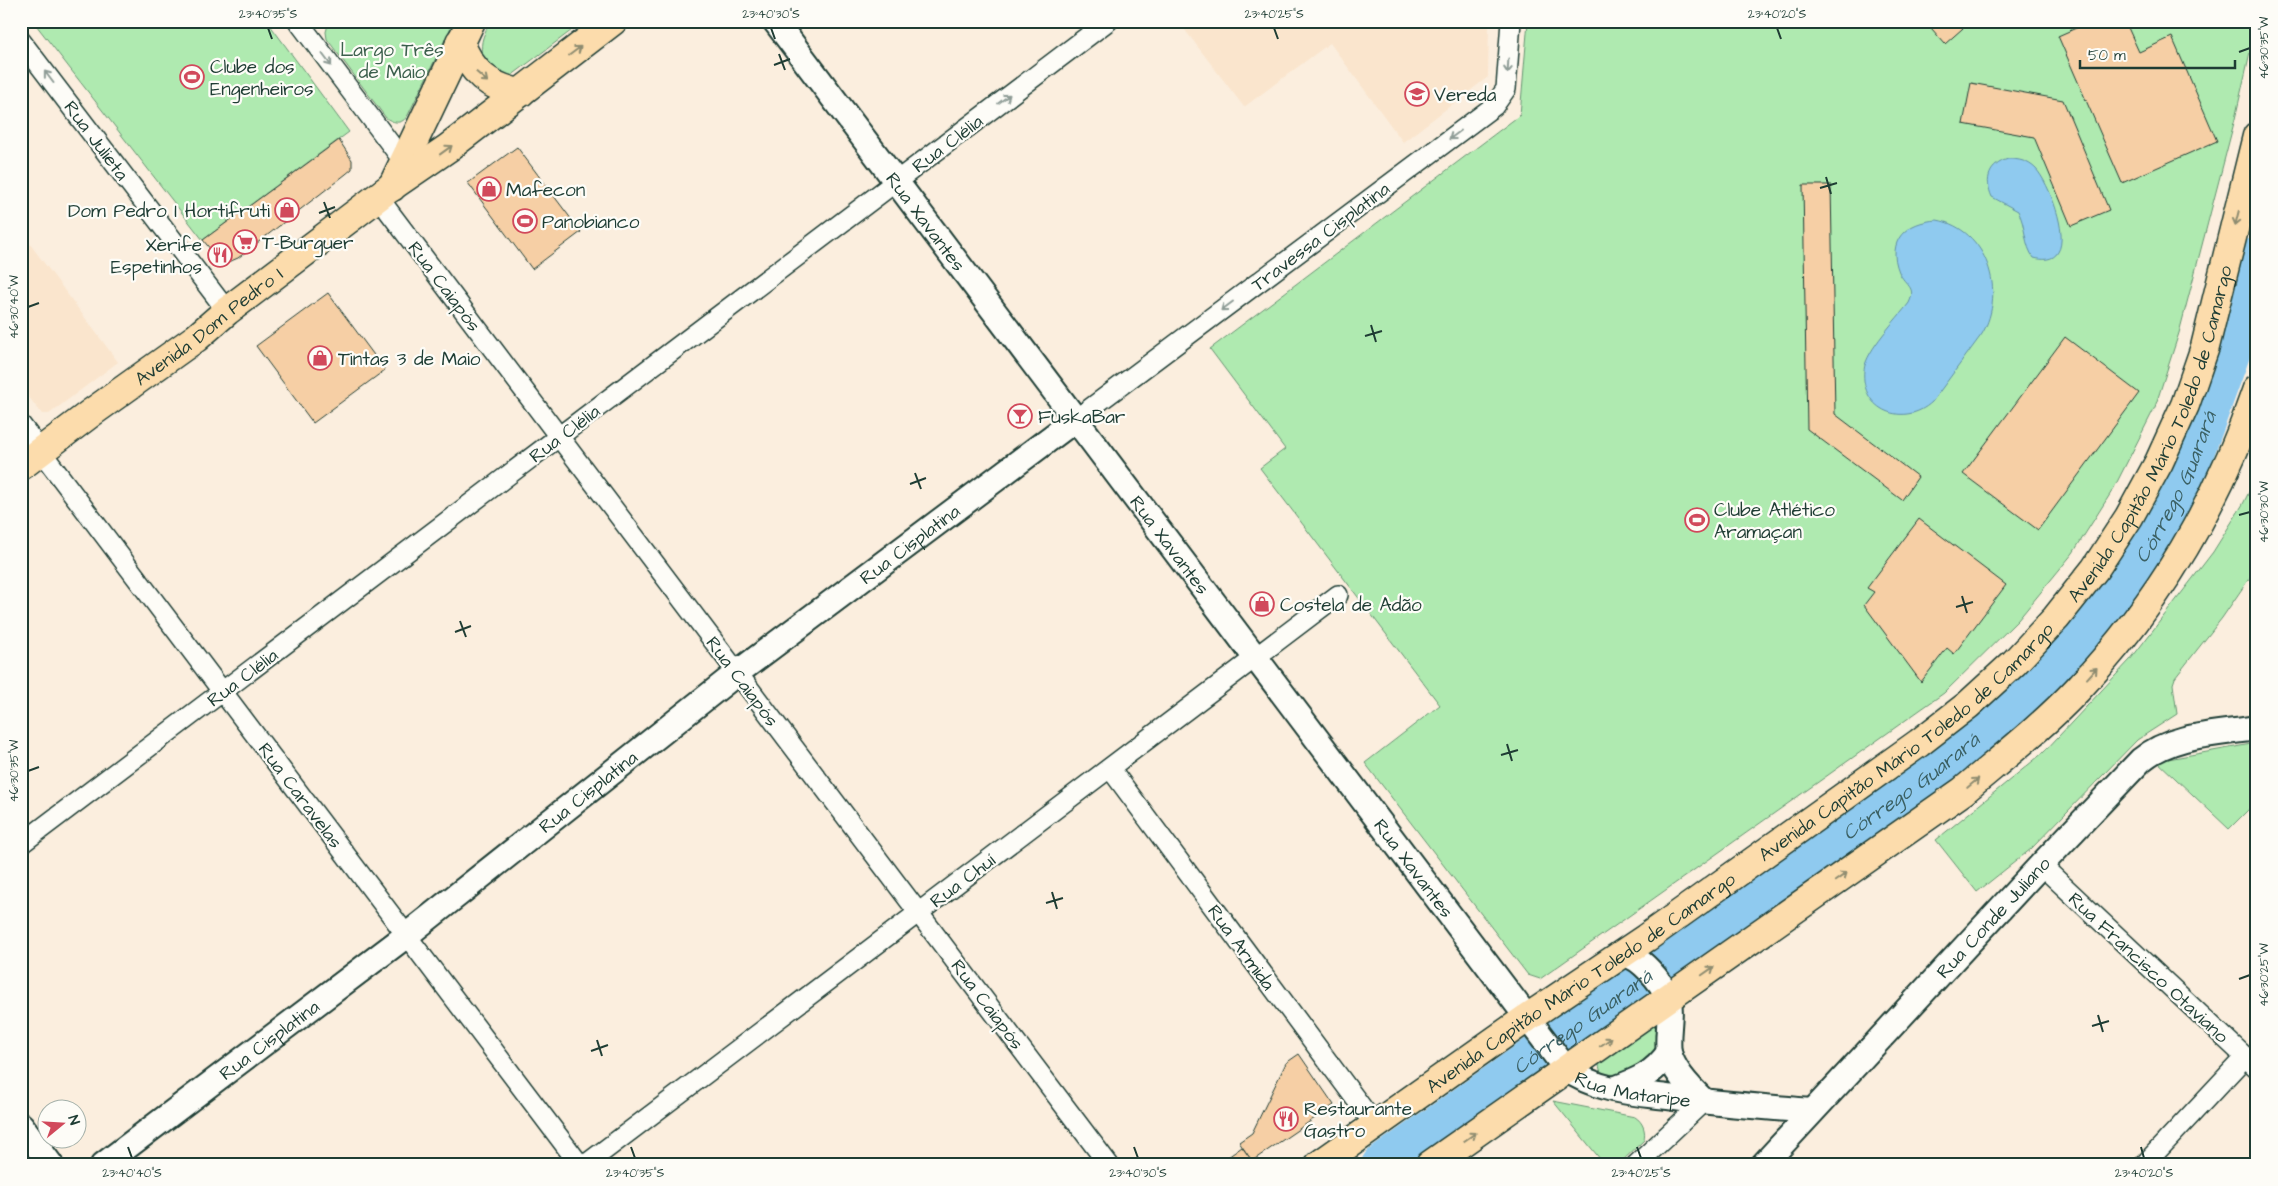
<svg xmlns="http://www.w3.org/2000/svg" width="2278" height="1186" viewBox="0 0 2278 1186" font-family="'Architects Daughter',sans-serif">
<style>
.built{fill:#fae5cd}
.green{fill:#afeab0;stroke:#679472}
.water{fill:#8fcaef;stroke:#6292a4}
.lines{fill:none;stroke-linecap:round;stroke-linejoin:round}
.river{stroke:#8fcaef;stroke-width:38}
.building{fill:#f6cfa5;stroke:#1f3d34}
.minor-casing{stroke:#1f3d34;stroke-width:22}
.tertiary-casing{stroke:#1f3d34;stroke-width:28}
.primary-casing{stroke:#1f3d34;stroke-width:31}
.minor{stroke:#fdfcf7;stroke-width:19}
.tertiary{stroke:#fdfcf7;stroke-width:24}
.primary{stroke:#fcdcac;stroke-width:28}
.oneway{stroke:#8e8c70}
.oneway2{stroke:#8e9c96}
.ticks{fill:none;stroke:#1f3d34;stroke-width:2}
.labels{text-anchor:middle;stroke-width:4.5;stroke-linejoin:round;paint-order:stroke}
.park-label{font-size:19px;fill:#3c604d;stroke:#fdfcf7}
.poi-label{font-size:19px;fill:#1f3d34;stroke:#fdfcf7;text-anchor:start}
.street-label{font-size:19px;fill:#1f3d34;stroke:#fdfcf7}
.water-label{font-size:20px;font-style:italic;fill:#3b6063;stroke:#fdfcf7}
.neatline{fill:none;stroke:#1f3d34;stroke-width:2}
.ticks-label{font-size:12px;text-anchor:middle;fill:#1f3d34}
</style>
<rect width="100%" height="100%" fill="#fbeede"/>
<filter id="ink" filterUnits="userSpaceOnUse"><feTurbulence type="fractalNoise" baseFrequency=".02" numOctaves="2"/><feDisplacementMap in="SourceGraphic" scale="10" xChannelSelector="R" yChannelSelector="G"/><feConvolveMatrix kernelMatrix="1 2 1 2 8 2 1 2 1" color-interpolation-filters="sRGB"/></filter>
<g filter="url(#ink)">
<!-- built -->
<g class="built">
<path d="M1178,21H1489L1488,77L1403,142L1330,43L1244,107Z"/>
<path d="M21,232L118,362L49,414H42L21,387Z"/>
</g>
<!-- green -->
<g class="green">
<path d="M33,21H267L349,132L203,240Z"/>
<path d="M329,21H454L408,115C402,125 394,123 386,118L327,39L326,32Z"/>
<path d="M490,21H584L511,76L504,75L484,63C479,43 482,39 490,21Z"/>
<path d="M1528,21H2257L2235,119L2179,333L2155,407L2114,488L2073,553L2018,620L1944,693L1540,979L1528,975L1365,763L1440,705L1260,468L1285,449L1210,349L1520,115Z"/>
<path d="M2257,476V567L2222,618L2175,678L2173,684L2177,714L2137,740L2031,849L1977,892L1936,840L2044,752L2130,660L2213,552L2243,504Z"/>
<path d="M2257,743V801L2229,829L2157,761Z"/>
<path d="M1657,1021L1659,1023V1048C1643,1065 1627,1079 1601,1073L1598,1062Z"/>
<path d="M1553,1101L1635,1117C1643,1122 1646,1131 1644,1140L1618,1165H1605Z"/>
</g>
<!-- water -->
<g class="water">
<path d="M2008,159C2019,159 2028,161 2036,169C2049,183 2069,235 2058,252C2053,261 2042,260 2034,258C2024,246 2026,226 2018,211L1992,197C1984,179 1989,165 2008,159Z"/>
<path d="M1937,220C1987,229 2007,292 1982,334L1932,402C1904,428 1860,411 1864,370C1866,350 1897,319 1909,303C1917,286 1905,286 1899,272C1886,240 1906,222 1937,220Z"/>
</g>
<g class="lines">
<!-- river -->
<path class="river" id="s1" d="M1380,1165L1929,775L2035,689L2100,615L2151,543L2188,472L2236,340L2257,256"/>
</g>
<!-- building -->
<g class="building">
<path d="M1925,21H1971L1945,44Z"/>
<path d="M2092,21H2125L2139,52L2172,37L2217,141L2122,183L2058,36Z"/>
<path d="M1971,83L2063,100L2109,210L2071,226L2034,137L1963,124Z"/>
<path d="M339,140L352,160V169L346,174L238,258L231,261H223L215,255L203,240Z"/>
<path d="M517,147L581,232L532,269L468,183Z"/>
<path d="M1803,185H1831L1835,414L1918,477L1902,500L1807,429Z"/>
<path d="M328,293L385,370L313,423L256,346Z"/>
<path d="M2065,337L2139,393L2038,530L1963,474Z"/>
<path d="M1919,519L2006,585L1954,654L1947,648L1921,682L1864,605L1874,592L1867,588Z"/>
<path d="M1299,1054L1334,1105L1252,1161L1239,1142L1252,1133L1286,1063Z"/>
<path d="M1242,1147L1255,1165H1217Z"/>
</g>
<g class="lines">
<!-- minor casing -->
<g class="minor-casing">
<g id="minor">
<path d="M298,21L410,170"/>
<path d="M21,41L227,311"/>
<path d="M378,197L1109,1165"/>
<path d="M1076,419L1494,106L1506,89L1511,21"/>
<path d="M21,425L580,1165"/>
<path d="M1110,768L1375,1125"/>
<path d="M21,844L1108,21"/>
<path d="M2041,865L2257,1068"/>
<path d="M585,1165L1338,595"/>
<path d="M1636,1165L1704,1101"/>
<path d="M2144,1165L2245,1057"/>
</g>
</g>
<!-- tertiary casing -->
<g class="tertiary-casing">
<g id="tertiary">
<path id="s2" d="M775,21L1566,1069C1599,1092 1636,1093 1675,1098C1720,1104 1766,1107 1812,1111"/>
<path d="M1623,954C1640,956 1662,982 1668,998C1673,1012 1666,1036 1669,1052C1673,1071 1690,1088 1704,1101"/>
<path d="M1614,1089C1638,1080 1654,1074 1669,1052"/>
<path d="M21,1125L51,1165"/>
<path id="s3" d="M103,1165L407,935L737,673L1076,419"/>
<path id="s4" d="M1763,1165L2041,865L2141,760C2172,734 2218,734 2257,728"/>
</g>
</g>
<!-- primary casing -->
<g class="primary-casing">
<g id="primary">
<path d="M460,42C471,72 489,87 520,93"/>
<path d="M392,187L471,21"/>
<path id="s5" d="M21,466L91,413L196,338L227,311L391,187L448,148L613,21"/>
<path id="s6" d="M1319,1165L1527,1018L1646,938L1919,743L1968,705L2014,663L2056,618L2095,569L2129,517L2159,462L2185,405L2205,347L2257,136"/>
<path d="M1430,1165L1963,791C2002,758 2042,727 2077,690C2160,602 2218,504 2257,389"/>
</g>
</g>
<!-- minor -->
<use href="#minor" class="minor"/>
<!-- tertiary -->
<use href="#tertiary" class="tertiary"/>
<!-- primary -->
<use href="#primary" class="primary"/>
</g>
<!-- one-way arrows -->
<defs><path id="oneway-shaft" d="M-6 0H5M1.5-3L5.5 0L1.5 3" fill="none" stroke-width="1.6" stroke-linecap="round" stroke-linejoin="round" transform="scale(1.25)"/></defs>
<g class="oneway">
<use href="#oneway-shaft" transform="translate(575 51) rotate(-37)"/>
<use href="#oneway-shaft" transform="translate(482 77) rotate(41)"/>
<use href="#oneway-shaft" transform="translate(446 150) rotate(-36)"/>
<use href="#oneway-shaft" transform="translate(2237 218) rotate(104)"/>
<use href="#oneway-shaft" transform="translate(2092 673) rotate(-48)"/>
<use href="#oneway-shaft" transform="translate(1973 783) rotate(-40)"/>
<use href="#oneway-shaft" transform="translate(1841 877) rotate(-35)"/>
<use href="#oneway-shaft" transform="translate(1708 971) rotate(-35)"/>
<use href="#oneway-shaft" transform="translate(1606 1042) rotate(-35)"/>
<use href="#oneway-shaft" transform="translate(1470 1137) rotate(-35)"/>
</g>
<g class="oneway2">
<use href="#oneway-shaft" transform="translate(327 60) rotate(53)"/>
<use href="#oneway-shaft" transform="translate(1508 66) rotate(93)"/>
<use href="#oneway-shaft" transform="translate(49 77) rotate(-127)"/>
<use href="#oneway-shaft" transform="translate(1004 99) rotate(-37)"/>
<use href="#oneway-shaft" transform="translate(1455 135) rotate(143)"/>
<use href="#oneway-shaft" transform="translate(1227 306) rotate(143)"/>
</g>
</g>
<!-- ticks -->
<path class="ticks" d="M268,28L272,39M771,28L775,39M1274,28L1278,39M1777,28L1781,39M2239,52L2250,48M779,54L785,70M774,65L790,59M1826,177L1831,194M1820,188L1837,183M324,202L330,218M319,213L335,207M28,307L39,303M1371,325L1376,342M1365,336L1382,331M915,473L921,489M910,484L926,478M2239,515L2250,512M1962,596L1967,613M1956,607L1973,602M460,621L466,637M455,632L471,626M1507,744L1512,761M1501,755L1518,750M28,771L39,767M1052,892L1057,909M1046,903L1063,898M2239,979L2250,975M2098,1015L2103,1032M2092,1026L2109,1021M597,1040L602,1056M591,1051L608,1045M128,1147L132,1158M631,1147L635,1158M1134,1147L1138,1158M1637,1147L1641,1158M2141,1147L2144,1158"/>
<!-- icons -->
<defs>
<g id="stadium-ring" transform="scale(1.25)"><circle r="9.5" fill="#fdfcf7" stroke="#d1495b" stroke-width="1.5"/><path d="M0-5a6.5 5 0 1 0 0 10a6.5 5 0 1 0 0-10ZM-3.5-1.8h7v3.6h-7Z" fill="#d1495b"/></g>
<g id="school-ring" transform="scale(1.25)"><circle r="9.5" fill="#fdfcf7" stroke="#d1495b" stroke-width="1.5"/><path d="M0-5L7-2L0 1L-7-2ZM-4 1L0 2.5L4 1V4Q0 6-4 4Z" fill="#d1495b"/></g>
<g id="shop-ring" transform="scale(1.25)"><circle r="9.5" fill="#fdfcf7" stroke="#d1495b" stroke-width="1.5"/><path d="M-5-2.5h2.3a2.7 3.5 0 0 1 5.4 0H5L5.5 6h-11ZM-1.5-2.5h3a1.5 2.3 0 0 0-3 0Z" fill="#d1495b"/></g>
<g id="supermarket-ring" transform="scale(1.25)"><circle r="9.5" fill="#fdfcf7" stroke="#d1495b" stroke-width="1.5"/><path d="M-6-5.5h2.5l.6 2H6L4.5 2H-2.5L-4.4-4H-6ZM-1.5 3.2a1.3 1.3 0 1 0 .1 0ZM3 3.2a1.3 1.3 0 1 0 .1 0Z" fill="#d1495b"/></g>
<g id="restaurant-ring" transform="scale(1.25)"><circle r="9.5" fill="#fdfcf7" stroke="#d1495b" stroke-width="1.5"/><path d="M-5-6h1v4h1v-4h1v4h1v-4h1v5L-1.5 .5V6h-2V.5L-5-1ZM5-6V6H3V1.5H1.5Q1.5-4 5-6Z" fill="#d1495b"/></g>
<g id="bar-ring" transform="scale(1.25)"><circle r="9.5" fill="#fdfcf7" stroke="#d1495b" stroke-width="1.5"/><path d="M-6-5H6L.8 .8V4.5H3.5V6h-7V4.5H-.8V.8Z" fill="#d1495b"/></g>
</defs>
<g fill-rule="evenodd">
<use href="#stadium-ring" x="192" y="77"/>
<use href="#school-ring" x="1417" y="94"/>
<use href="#shop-ring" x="489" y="189"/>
<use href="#shop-ring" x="287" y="210"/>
<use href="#stadium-ring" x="525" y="221"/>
<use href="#supermarket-ring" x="245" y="242"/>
<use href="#restaurant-ring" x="220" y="255"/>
<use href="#shop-ring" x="320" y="358"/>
<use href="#bar-ring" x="1020" y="416"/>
<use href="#stadium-ring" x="1697" y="520"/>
<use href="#shop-ring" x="1262" y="604"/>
<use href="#restaurant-ring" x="1286" y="1119"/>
</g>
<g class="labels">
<!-- park labels -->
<g class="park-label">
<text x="392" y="56">Largo Três<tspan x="392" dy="22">de Maio</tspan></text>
</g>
<!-- poi labels -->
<g class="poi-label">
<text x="210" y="73">Clube dos<tspan x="210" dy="22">Engenheiros</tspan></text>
<text x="1434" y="101">Vereda</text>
<text x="506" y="196">Mafecon</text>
<text x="270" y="217" text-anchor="end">Dom Pedro I Hortifruti</text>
<text x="542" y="228">Panobianco</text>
<text x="262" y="249">T-Burguer</text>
<text x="202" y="251" text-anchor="end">Xerife<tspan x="202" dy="22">Espetinhos</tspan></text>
<text x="338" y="365">Tintas 3 de Maio</text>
<text x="1038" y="423">FuskaBar</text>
<text x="1714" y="516">Clube Atlético<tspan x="1714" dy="22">Aramaçan</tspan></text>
<text x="1280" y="611">Costela de Adão</text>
<text x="1304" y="1115">Restaurante<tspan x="1304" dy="22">Gastro</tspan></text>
</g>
<!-- street labels -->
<g class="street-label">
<text transform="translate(97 140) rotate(53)" y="7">Rua Julieta</text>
<text transform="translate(947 143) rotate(-37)" y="7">Rua Clélia</text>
<text dy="7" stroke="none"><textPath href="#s2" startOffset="251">Rua Xavantes</textPath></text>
<text transform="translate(1320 236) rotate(-37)" y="7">Travessa Cisplatina</text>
<text transform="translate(445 286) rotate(53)" y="7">Rua Caiapós</text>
<text dy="7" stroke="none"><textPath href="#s5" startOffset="234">Avenida Dom Pedro I</textPath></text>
<text dy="7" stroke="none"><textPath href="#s6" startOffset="1129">Avenida Capitão Mário Toledo de Camargo</textPath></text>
<text transform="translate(564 433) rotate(-37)" y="7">Rua Clélia</text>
<text dy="7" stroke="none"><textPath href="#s3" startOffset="1018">Rua Cisplatina</textPath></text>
<text dy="7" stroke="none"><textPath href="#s2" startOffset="656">Rua Xavantes</textPath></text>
<text transform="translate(242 677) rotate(-37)" y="7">Rua Clélia</text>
<text transform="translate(743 681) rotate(53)" y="7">Rua Caiapós</text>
<text dy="7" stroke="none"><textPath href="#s6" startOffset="724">Avenida Capitão Mário Toledo de Camargo</textPath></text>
<text dy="7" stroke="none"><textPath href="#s3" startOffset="612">Rua Cisplatina</textPath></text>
<text transform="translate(301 795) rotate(53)" y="7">Rua Caravelas</text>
<text dy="7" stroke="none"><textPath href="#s2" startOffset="1061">Rua Xavantes</textPath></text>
<text transform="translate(962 880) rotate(-37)" y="7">Rua Chuí</text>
<text dy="7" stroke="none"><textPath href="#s4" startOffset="338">Rua Conde Juliano</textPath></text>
<text transform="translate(1242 947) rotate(54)" y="7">Rua Armida</text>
<text transform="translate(2149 967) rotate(43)" y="7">Rua Francisco Otaviano</text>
<text dy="7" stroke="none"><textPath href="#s6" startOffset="319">Avenida Capitão Mário Toledo de Camargo</textPath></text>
<text transform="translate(988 1004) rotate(53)" y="7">Rua Caiapós</text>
<text dy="7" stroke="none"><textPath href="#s3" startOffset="208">Rua Cisplatina</textPath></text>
<text dy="7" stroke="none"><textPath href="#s2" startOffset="1384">Rua Mataripe</textPath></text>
</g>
<!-- water labels -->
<g class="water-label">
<text dy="7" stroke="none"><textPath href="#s1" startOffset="1058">Córrego Guarará</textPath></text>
<text dy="7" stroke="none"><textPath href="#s1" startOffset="652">Córrego Guarará</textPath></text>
<text dy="7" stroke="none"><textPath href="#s1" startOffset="248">Córrego Guarará</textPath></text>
</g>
</g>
<!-- margin -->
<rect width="2278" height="1186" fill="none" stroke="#fdfcf7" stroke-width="55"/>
<!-- north arrow -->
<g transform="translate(62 1124) rotate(72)"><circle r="24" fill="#fdfcf7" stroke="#a4b0a9"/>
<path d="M0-4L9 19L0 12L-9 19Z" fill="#d1495b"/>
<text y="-8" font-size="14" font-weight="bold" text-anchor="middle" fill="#1f3d34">N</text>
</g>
<!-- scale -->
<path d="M2080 60v8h155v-8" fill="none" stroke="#1f3d34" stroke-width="2.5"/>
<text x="2088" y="60" font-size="15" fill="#1f3d34" stroke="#fdfcf7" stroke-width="4" paint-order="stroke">50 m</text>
<rect x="28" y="28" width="2222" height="1130" class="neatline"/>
<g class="ticks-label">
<text x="268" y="18">23°40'35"S</text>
<text x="771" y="18">23°40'30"S</text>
<text x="1274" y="18">23°40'25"S</text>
<text x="1777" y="18">23°40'20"S</text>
<text transform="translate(2264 48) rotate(-90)" y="4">46°30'35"W</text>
<text transform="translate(14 307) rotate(-90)" y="4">46°30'40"W</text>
<text transform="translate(2264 512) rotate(-90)" y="4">46°30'30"W</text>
<text transform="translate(14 771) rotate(-90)" y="4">46°30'35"W</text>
<text transform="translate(2264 975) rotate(-90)" y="4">46°30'25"W</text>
<text x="132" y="1177">23°40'40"S</text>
<text x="635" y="1177">23°40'35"S</text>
<text x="1138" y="1177">23°40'30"S</text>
<text x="1641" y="1177">23°40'25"S</text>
<text x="2144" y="1177">23°40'20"S</text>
</g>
</svg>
